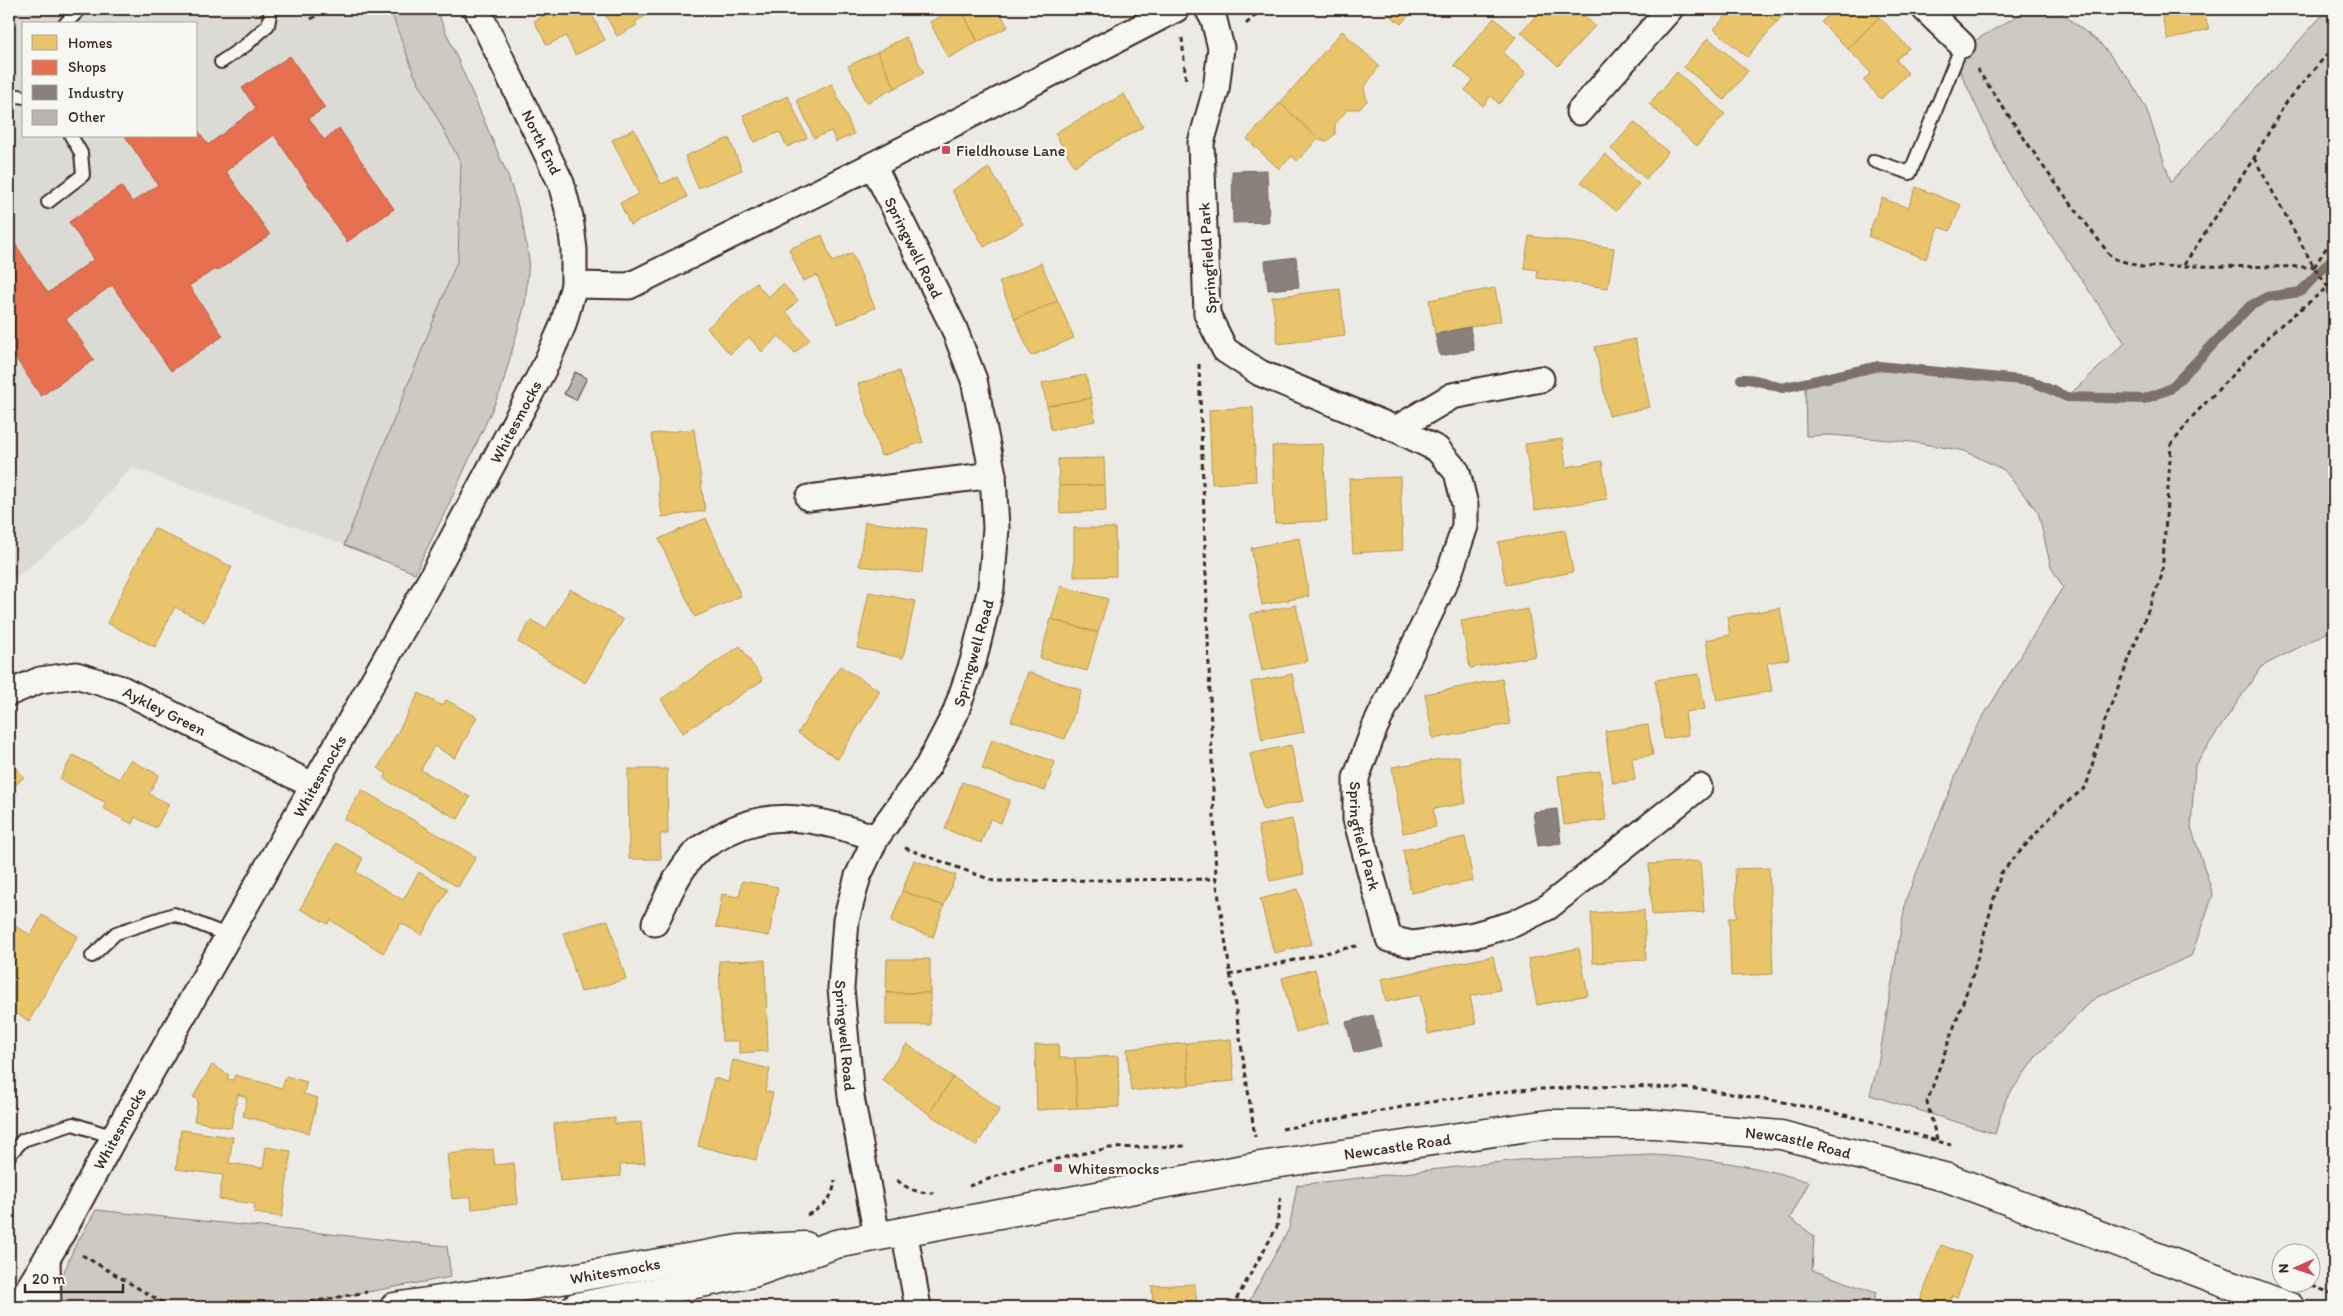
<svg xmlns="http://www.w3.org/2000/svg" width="2343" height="1316" viewBox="0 0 2343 1316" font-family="Itim,sans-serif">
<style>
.built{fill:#dcdad4;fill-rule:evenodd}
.green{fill:#cdcac4;stroke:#847a71}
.homes{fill:#e9c46a;stroke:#b59653}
.shops{fill:#e76f51;stroke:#b35a42}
.industry{fill:#8a817c;stroke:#726760}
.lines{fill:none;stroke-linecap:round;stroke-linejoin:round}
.stream{stroke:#7c7167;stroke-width:10}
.building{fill:#bab4ae;stroke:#3b2a1e}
.lane-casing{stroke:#3b2a1e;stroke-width:16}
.street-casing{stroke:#3b2a1e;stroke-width:29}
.highway-casing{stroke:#3b2a1e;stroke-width:31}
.path{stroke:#3b2a1e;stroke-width:3;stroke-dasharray:5 4;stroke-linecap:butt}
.lane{stroke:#f6f6f2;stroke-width:12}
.street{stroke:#f6f6f2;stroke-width:25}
.highway{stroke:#f6f6f2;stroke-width:28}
.poi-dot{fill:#d1495b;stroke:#f6f6f2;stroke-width:2}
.labels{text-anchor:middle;stroke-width:5;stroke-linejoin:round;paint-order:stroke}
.street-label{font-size:16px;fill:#3b2a1e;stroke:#f6f6f2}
.poi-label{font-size:16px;fill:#3b2a1e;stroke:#f6f6f2;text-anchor:start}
</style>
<rect width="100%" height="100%" fill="#ebeae5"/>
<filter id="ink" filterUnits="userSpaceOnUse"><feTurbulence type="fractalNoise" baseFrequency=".02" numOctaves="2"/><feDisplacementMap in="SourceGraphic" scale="10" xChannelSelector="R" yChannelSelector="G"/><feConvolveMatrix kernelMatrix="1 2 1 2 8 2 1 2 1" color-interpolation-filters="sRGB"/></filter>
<g filter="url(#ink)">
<!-- built -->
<path class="built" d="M9,9H390L414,74L461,163L458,259L344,545L131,467L83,523L9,583ZM24,24H196V136H24Z"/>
<!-- green -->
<g class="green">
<path d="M390,9H436L508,176L522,219L529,260L525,304L501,390L446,510L415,573L344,545L458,259L461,163L414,74Z"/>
<path d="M2029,9H2056L2100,43L2131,81L2146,108L2171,182L2328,9H2334V629L2261,667L2195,765L2191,827L2213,895L2191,956L2095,998L2037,1055L2006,1099L1995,1134L1870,1095L1878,1065L1906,899L1973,733L2063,587L2051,567L2038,512L2004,470L1965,451L1912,442L1831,435L1806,436L1805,383L1879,366L2031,381L2067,397L2125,343L2006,170L1952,54Z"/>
<path d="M1654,1155C1709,1159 1755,1165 1809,1182L1790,1218L1814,1236L1812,1270L1876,1293L1871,1307H1246L1289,1229L1297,1185L1519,1160Z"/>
<path d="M96,1210L447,1246L451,1277L284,1307H60V1282L73,1250Z"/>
</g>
<!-- homes -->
<g class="homes">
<path d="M557,9H589L605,40L575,55L566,36L547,45L534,21Z"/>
<path d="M602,9H658L635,22L637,25L617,36Z"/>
<path d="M954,9H961L978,42L948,58L930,22Z"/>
<path d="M961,9H998L1008,27L978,42Z"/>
<path d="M1382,9H1414L1401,24Z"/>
<path d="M1542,9H1577L1595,26L1558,66L1521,32Z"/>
<path d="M1596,9H1610L1604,16Z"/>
<path d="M1732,9H1761L1777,22L1747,57L1714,29Z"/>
<path d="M1761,9H1788L1777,22Z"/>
<path d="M1829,9H1871L1879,17L1848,49L1821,22L1832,12Z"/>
<path d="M1982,9H1996L1989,16Z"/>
<path d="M2160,9H2203L2209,29L2168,40Z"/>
<path d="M1879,17L1909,48L1896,60L1908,73L1881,99L1863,80L1871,73L1848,49Z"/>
<path d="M1494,18L1516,37L1503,53L1526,73L1499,104L1491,96L1483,106L1465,90L1473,80L1454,65Z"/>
<path d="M1342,31L1379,66L1364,88L1367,101L1359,109H1348L1335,124V134L1327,141L1318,139L1280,103Z"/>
<path d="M906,37L924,73L895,88L877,52Z"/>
<path d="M1708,38L1748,71L1724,100L1684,67Z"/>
<path d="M877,52L895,88L866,103L848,66Z"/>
<path d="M1677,72L1725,114L1697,146L1649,104Z"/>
<path d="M832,84L854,134L836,142L831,131L814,138L797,100Z"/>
<path d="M1124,94L1143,127L1074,166L1055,133Z"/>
<path d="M788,96L807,138L787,147L780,132L754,142L743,115Z"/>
<path d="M1280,103L1318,139L1297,161L1292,156L1279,169L1247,139Z"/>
<path d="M1634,122L1668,152L1646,179L1611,149Z"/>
<path d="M634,129L661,184L677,177L687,197L630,225L620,203L639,194L612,140Z"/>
<path d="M729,138L742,170L698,188L685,156Z"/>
<path d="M1605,154L1639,184L1616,211L1581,182Z"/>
<path d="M989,168L1023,224L984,247L952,190Z"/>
<path d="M1916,187L1961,205L1950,231L1939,227L1926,259L1868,236L1882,198L1908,208Z"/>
<path d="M822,235L832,262L852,253L875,308L838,324L817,275L803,281L789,249Z"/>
<path d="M1529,236L1614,248L1608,288L1537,278L1538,270L1524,268Z"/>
<path d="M1041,263L1058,301L1015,319L999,282Z"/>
<path d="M756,283L768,297L783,284L798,300L786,312L810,339L795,353L779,336L762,352L749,337L730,354L707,328Z"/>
<path d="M1495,288L1501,321L1435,334L1429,300Z"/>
<path d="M1340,289L1345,336L1278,344L1272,297Z"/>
<path d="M1058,301L1074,338L1031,356L1015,319Z"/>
<path d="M1635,339L1650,407L1609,416L1595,347Z"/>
<path d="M899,371L923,442L881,456L858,384Z"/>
<path d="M1086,375L1091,398L1047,406L1042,383Z"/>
<path d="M1091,398L1095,421L1051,430L1047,406Z"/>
<path d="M1253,407L1256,481L1212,484L1209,410Z"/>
<path d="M694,429L705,511L662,517L652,434Z"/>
<path d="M1562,439L1566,467L1602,461L1607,499L1535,510L1525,444Z"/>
<path d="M1323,444L1327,521L1275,523L1272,446Z"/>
<path d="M1104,458L1105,485L1059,486L1058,459Z"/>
<path d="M1400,477L1403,550L1353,553L1349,479Z"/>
<path d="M1105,485L1106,511L1060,513L1059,486Z"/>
<path d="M706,518L741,596L695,617L659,539Z"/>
<path d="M865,522L927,529L922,573L859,566Z"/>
<path d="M154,528L232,567L204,622L175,607L155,647L107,623Z"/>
<path d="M1074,528H1115L1116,576L1074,577Z"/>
<path d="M1565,530L1573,572L1506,585L1498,542Z"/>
<path d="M1299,538L1309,596L1262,605L1251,548Z"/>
<path d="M1061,586L1108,599L1098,633L1051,619Z"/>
<path d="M570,589L623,620L585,683L518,642L531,620L546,629Z"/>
<path d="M869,592L915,601L903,658L857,648Z"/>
<path d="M1296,605L1308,661L1262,671L1250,614Z"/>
<path d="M1780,608L1789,659L1767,663L1772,691L1717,701L1706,640L1730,635L1727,617Z"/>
<path d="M1528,609L1536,656L1470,668L1461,621Z"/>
<path d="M1051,619L1098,633L1087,671L1040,658Z"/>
<path d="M740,646L763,680L683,733L661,699Z"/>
<path d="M840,666L880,691L838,759L798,733Z"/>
<path d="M1028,672L1082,690L1065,739L1011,721Z"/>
<path d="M1292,674L1304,732L1262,740L1251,682Z"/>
<path d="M1699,674L1705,709L1685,712L1688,735L1664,739L1655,680Z"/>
<path d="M1502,679L1510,724L1433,739L1425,694Z"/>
<path d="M419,693L442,706L446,700L477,717L455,758L434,746L421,770L470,797L458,819L384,779L387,774L378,768Z"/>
<path d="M1648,725L1653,755L1632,758L1635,780L1613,783L1605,731Z"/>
<path d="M992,739L1055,762L1045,791L982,769Z"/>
<path d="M1291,745L1303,801L1263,810L1250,754Z"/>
<path d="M73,755L119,779L130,760L159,775L149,794L169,804L156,828L135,817L132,824L103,808L106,803L60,779Z"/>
<path d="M1459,756L1466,803L1433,809L1436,827L1403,833L1392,767Z"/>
<path d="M9,761L24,777L9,792Z"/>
<path d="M628,769H667L668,834H660L661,859H629Z"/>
<path d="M1600,771L1606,820L1564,825L1558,776Z"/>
<path d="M962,782L1010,800L1001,823L990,819L981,843L945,829Z"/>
<path d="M362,790L476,857L458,887L344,819Z"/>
<path d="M1292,819L1304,874L1270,881L1258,826Z"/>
<path d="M1465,837L1473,881L1411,893L1403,850Z"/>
<path d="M336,843L363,858L356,872L403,900L419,872L448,889L422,935L401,923L383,953L330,920L328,924L300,909Z"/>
<path d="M914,860L956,875L944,906L902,891Z"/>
<path d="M1700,861L1704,912L1652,915L1649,864Z"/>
<path d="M1769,868L1773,974L1731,976L1729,918H1737L1735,869Z"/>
<path d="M742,881L778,887L769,936L716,927L722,894L739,897Z"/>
<path d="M1298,889L1312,944L1274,953L1260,899Z"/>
<path d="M902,891L944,906L933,937L891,922Z"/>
<path d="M1644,910L1646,960L1593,963L1591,913Z"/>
<path d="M42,915L78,936L29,1021L9,1009V937L15,926L31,935Z"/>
<path d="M608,920L626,979L581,992L563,933Z"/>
<path d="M1579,948L1588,995L1537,1005L1528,959Z"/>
<path d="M1493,956L1500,990L1470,996L1476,1024L1428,1034L1420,995L1386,1002L1381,979Z"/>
<path d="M887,959H930V993H886Z"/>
<path d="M765,960L768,1051L739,1053V1041H722L719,961Z"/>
<path d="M1315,969L1329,1023L1296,1032L1282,978Z"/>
<rect x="886" y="993" width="44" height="32"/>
<path d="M1231,1039L1234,1081L1189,1085L1186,1043Z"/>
<path d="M1186,1043L1189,1085L1131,1091L1127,1049Z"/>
<path d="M907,1044L953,1077L929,1114L882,1080Z"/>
<path d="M1058,1044L1059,1058H1075L1077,1108L1037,1110L1035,1045Z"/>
<path d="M1118,1056L1119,1107L1077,1108L1075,1058Z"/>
<path d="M733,1060L770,1069L765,1091L773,1093L756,1160L698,1146L714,1078L728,1082Z"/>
<path d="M212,1065L229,1075L227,1079L233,1080L235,1075L282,1088L286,1076L307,1082L303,1094L318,1098L309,1133L243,1116L247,1098L238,1094L231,1128L194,1121L198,1100L193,1097Z"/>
<path d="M953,1077L1000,1109L976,1146L929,1114Z"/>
<path d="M615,1118V1124L641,1122L645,1163L620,1165L621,1176L560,1181L554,1124Z"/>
<path d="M181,1130L233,1137L229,1163L263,1168L266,1147L291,1151L282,1217L254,1213L255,1204L219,1199L223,1175L176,1169Z"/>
<path d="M493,1149L495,1165L514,1163L518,1204L472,1209L471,1197L452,1199L447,1154Z"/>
<path d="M1941,1245L1971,1256L1957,1297L1952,1295L1948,1307H1918Z"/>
<path d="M1195,1284L1197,1307H1153L1152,1286Z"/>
</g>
<!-- shops -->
<path class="shops" d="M290,56L325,108L309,118L324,140L339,128L394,209L347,242L274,135L226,171L270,235L217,271L215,269L189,286L223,336L171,371L112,285L66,319L94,360L41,396L15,357L9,361V235L48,293L94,259L69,222L121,186L132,202L158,185L125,136H196V127L208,145L256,108L242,88Z"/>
<!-- industry -->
<g class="industry">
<path d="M1267,170L1269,222L1233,223L1232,171Z"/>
<path d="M1296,257L1299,287L1268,290L1265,261Z"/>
<path d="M1470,327L1474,350L1440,356L1435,334Z"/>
<path d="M1557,809L1561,843L1538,846L1533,812Z"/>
<path d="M1373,1015L1381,1046L1354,1053L1346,1022Z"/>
</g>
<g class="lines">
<!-- stream -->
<path class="stream" d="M1741,379C1756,378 1767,384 1782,388L1879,366L2031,381L2067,397L2144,399L2170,389L2250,306L2267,297L2300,292L2334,257"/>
</g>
<!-- building -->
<path class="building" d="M575,372L587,378L576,400L564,394Z"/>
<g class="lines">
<!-- lane casing -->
<g class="lane-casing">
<g id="lane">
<path d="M65,24L80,9"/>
<path d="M221,62L246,45L268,25L271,9"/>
<path d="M9,99L19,96L24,97"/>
<path d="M1874,161L1910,173L1962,45"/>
<path d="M48,202L83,175L81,153L71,136"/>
<path d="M92,956L116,933L174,914L229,936"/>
<path d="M9,1155L23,1140L73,1124L114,1137"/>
</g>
</g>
<!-- street casing -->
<g class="street-casing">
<g id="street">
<path id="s1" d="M1208,9L1214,20L1221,48L1216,90L1201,143L1207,314L1225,350L1260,373L1396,429L1437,449L1457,472L1465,505V526L1450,571L1375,727L1356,778V819L1389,939L1412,944L1474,935L1513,924L1548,907L1699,787"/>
<path d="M1925,9L1962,45"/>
<path d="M1579,112L1670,9"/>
<path id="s2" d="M873,165L953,326L974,380L993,475L996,528L991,588L973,662L955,714L928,766L876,838L858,876L846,920L841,988L851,1097L877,1236"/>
<path d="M574,285L629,286L873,165L1176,9"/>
<path d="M1396,429L1452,396L1541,379"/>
<path d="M809,498L993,475"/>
<path id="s3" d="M9,693L40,680L76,675L122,689L314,786"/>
<path d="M655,923C667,899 677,871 697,851C702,846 710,843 716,839C768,805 821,819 876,838"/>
<path d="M904,1230L918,1307"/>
<path d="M47,1258L48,1307"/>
<path id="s4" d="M17,1307L57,1242L114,1137L431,579L544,368L563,325L574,285V250L570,217L561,183L477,9"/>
</g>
</g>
<!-- highway casing -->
<g class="highway-casing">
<g id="highway">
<path id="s5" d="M394,1307L486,1293L739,1249L805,1246"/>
<path id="s6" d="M576,1307L753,1273L836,1244L1260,1166L1549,1124H1655L1781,1135L1948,1178L2290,1307"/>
</g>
</g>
<!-- path -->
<g class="path">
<path d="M311,19L328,9"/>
<path d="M1246,24L1262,9"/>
<path d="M1182,38L1186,82"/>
<path d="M1977,69L2045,169L2112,258L2142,267L2184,266L2314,267"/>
<path d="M2254,158L2314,267L2328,287"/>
<path d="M2184,265L2254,158L2285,104L2334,46"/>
<path d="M2314,267L2334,236"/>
<path d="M1199,364L1216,879L1255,1137"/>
<path d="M905,848L994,881L1216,879"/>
<path d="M1229,975L1360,945"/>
<path d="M1282,1129L1424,1103L1516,1090L1624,1086L1700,1089L1783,1102L1863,1119L1951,1145"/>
<path d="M1937,1140L1927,1102L1973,974L2001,873L2056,811L2086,787L2104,723L2162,575L2171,445L2194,415L2276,329L2334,282"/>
<path d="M897,1180C908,1190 919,1193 934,1193"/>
<path d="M969,1186L1028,1165L1109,1148L1188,1146"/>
<path d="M807,1215C824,1207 833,1199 835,1180"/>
<path d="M82,1255L170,1307"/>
<path d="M2312,1286L2334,1294"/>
<path d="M284,1307L367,1292"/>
<path d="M1232,1307L1277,1227L1281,1193"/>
</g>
<!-- lane -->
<use href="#lane" class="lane"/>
<!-- street -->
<use href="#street" class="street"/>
<!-- highway -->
<use href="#highway" class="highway"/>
</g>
</g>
<!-- markers -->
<g class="poi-dot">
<rect x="941" y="145" width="10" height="10" rx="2.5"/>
<rect x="1053" y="1163" width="10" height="10" rx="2.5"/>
</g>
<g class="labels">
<!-- street labels -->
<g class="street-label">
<text transform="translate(542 142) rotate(64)" y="6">North End</text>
<text dy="6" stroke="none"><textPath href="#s2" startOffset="92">Springwell Road</textPath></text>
<text transform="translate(1207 258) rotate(-94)" y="6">Springfield Park</text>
<text dy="6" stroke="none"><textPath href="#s4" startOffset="1016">Whitesmocks</textPath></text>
<text transform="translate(973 653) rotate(-74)" y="6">Springwell Road</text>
<text dy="6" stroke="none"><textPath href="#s3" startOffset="166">Aykley Green</textPath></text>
<text dy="6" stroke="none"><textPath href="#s4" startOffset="611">Whitesmocks</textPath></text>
<text dy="6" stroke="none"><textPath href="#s1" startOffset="1004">Springfield Park</textPath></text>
<text dy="6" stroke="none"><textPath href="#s2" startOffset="930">Springwell Road</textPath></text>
<text dy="6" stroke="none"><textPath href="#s4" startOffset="206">Whitesmocks</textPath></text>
<text dy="6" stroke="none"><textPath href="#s6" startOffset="1242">Newcastle Road</textPath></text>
<text dy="6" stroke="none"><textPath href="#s6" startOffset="838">Newcastle Road</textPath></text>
<text dy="6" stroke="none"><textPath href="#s5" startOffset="224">Whitesmocks</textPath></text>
</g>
<!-- poi labels -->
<g class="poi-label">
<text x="956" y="156">Fieldhouse Lane</text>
<text x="1068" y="1174">Whitesmocks</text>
</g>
</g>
<!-- margin -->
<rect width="2343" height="1316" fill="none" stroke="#f6f6f2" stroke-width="30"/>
<rect x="15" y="15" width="2313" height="1286" fill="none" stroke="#3b2a1e" stroke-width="2" filter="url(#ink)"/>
<!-- legend -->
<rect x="22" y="22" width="175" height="115" fill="#f6f6f2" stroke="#aba49d"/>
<rect x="32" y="35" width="25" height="15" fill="#e9c46a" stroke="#aba49d"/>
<text x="68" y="48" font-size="15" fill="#3b2a1e">Homes</text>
<rect x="32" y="60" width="25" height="15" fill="#e76f51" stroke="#aba49d"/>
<text x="68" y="72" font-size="15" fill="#3b2a1e">Shops</text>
<rect x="32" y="85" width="25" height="15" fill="#8a817c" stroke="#aba49d"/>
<text x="68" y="98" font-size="15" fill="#3b2a1e">Industry</text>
<rect x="32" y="110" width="25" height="15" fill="#bab4ae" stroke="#aba49d"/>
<text x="68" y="122" font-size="15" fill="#3b2a1e">Other</text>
<!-- north arrow -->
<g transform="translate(2296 1268) rotate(268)"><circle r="24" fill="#f6f6f2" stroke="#aba49d"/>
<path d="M0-4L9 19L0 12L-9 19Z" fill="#d1495b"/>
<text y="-8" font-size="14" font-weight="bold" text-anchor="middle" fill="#3b2a1e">N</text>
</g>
<!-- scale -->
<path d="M25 1284v8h98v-8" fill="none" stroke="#3b2a1e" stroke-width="2.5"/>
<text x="32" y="1284" font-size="15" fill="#3b2a1e" stroke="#f6f6f2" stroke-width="4" paint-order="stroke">20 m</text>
</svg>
